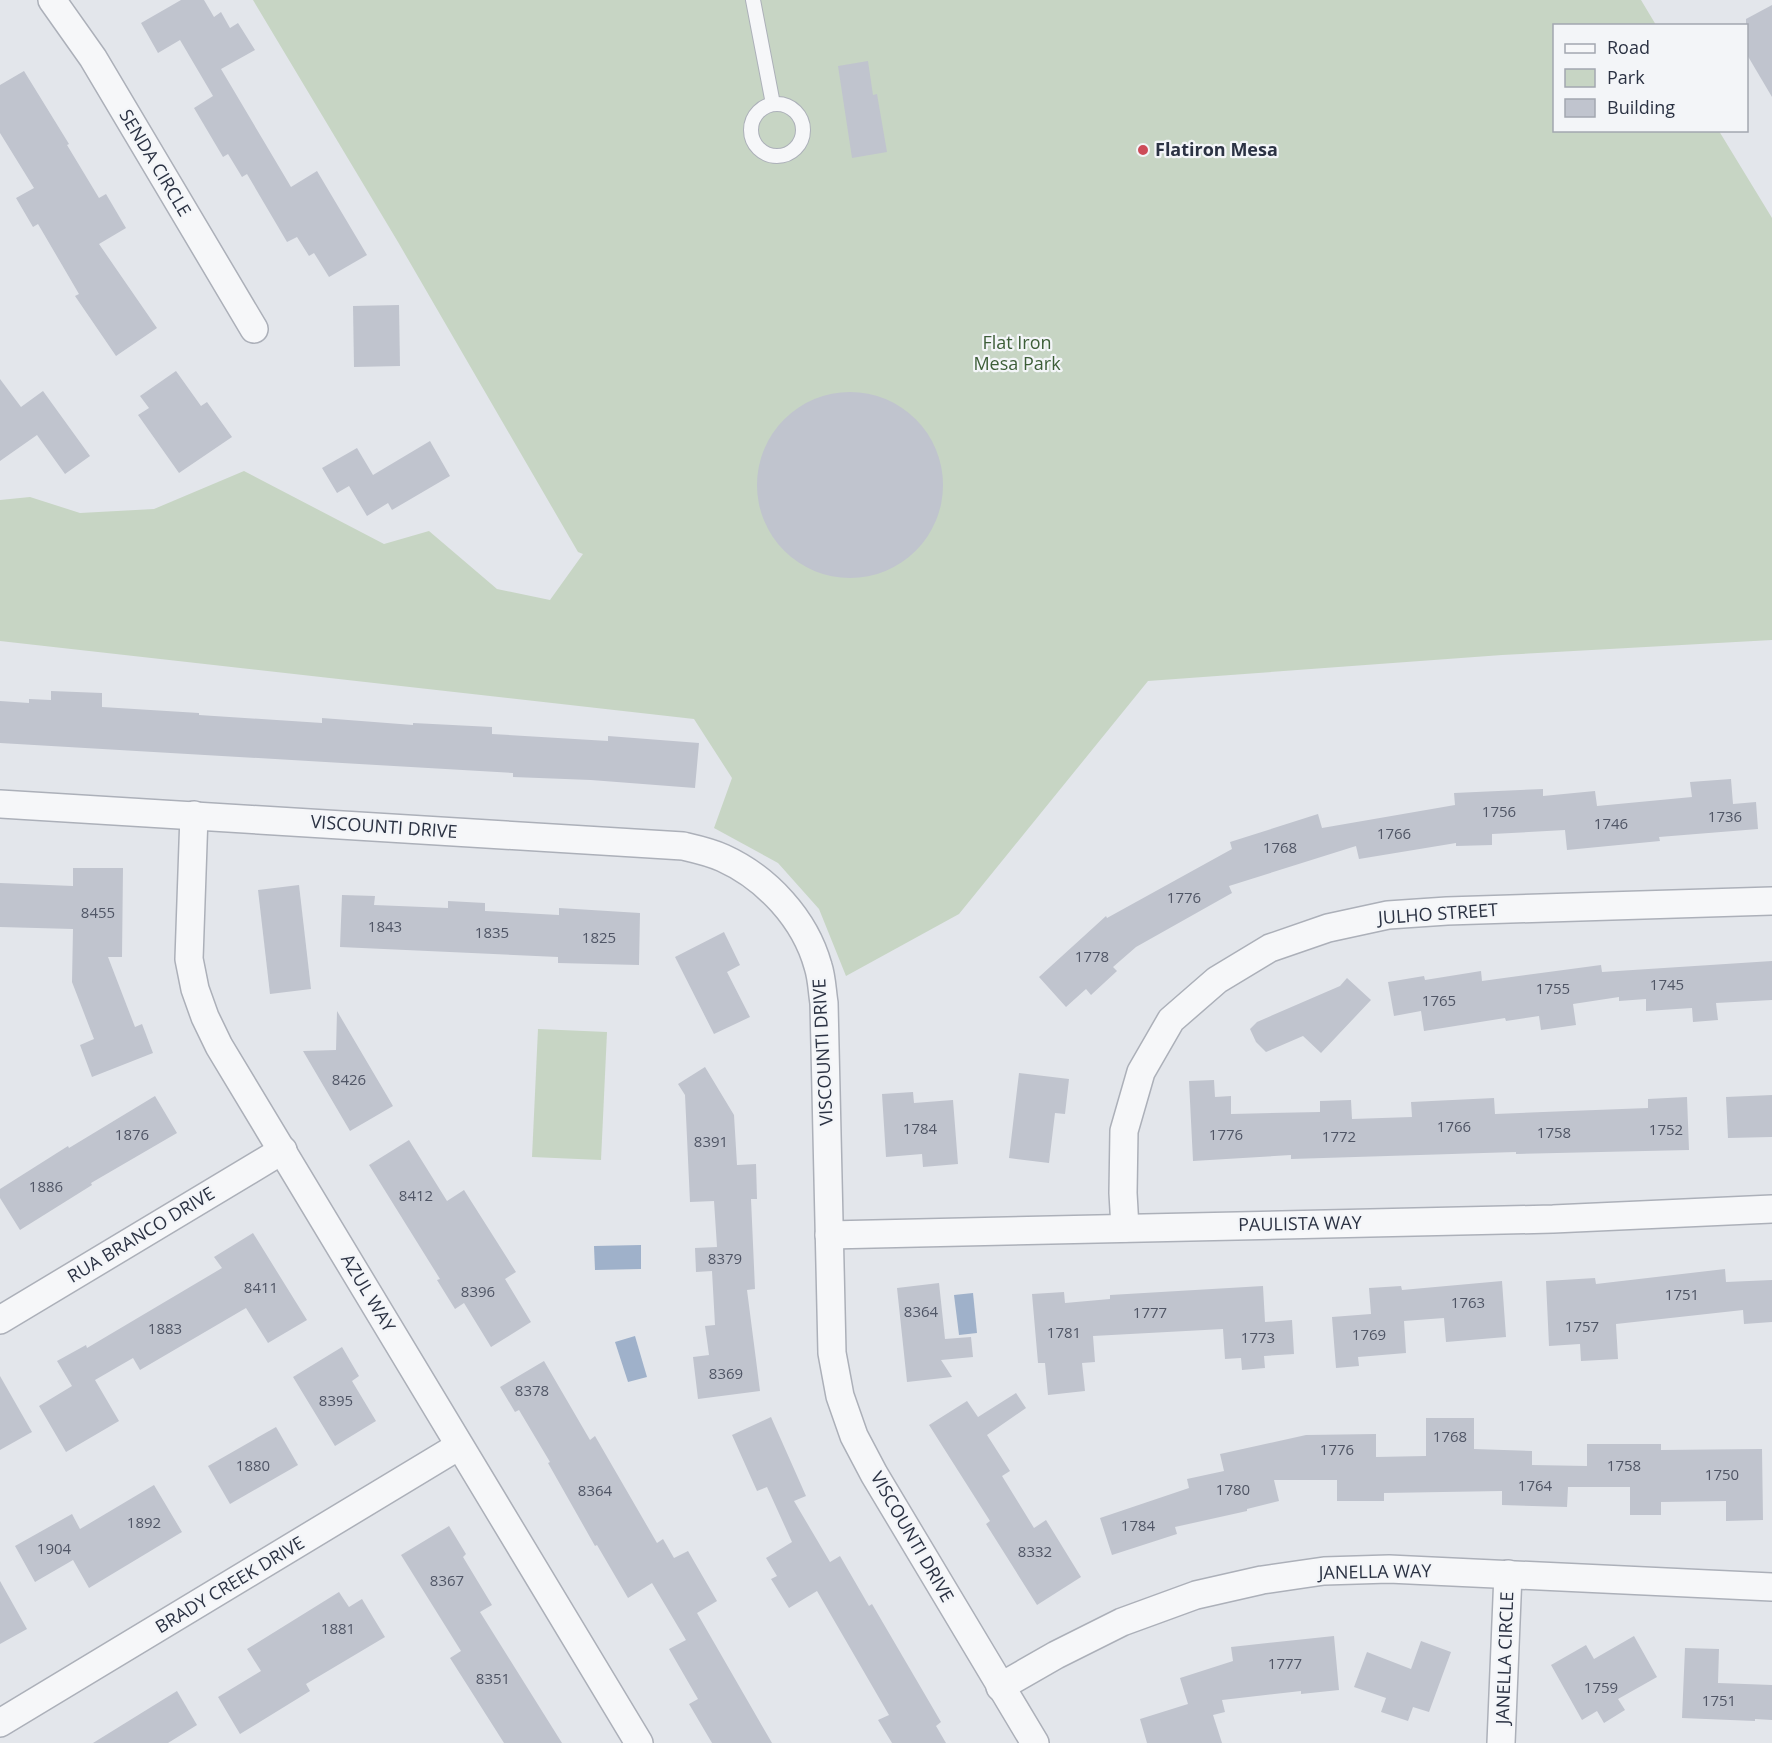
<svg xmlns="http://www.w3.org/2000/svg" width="1772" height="1743" viewBox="0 0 1772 1743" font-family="'Open Sans',sans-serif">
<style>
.green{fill:#c7d5c4}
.water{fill:#9fb1ca}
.building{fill:#c0c4ce}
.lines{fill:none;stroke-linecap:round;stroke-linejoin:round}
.service-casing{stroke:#acb0b9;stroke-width:16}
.minor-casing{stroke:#acb0b9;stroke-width:30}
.service{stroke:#f6f7f9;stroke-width:14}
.minor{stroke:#f6f7f9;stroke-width:27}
.poi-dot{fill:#cd4b58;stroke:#f3f5f8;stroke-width:2}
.labels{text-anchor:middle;stroke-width:4.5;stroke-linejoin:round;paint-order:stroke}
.number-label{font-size:15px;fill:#505666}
.poi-label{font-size:18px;font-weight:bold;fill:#2b3243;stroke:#f3f5f8;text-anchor:start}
.street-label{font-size:18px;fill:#2b3243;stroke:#f3f5f8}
.park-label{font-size:18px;fill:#3d5e38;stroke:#f3f5f8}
</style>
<rect width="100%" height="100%" fill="#e3e6eb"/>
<!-- green -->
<g class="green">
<path d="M253,0H1641L1656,25L1554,26V130L1719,131L1772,218V640L1502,655L1148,681L959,914L846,976L819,909L778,863L714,828L732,778L694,719L0,641V500L30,497L80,513L154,509L244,471L384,544L429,531L497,589L550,600L583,554L578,552L398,242Z"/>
<path d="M538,1029L607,1032L601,1160L532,1157Z"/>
</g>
<!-- water -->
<g class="water">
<path d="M641,1245V1269L595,1270L594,1246Z"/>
<path d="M973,1293L977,1333L959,1335L954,1295Z"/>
<path d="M635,1336L647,1377L628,1382L615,1342Z"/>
</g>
<!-- building -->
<g class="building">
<path d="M181,0H204L214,17L221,12L230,28L238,23L255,50L221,69L291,187L317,171L367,255L329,277L314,253L309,256L297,237L287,242L247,174L242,177L228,154L223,157L194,108L213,96L180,40L158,53L141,23Z"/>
<path d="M1772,5V97L1746,53V19Z"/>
<path d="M868,61L873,95L877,94L887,152L852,158L838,66Z"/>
<path d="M24,71L69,144L67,145L99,198L106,194L126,228L99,244L157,328L116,356L75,296L79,294L38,224L33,227L16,198L34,188L0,133V85Z"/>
<path d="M399,305L400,366L354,367L353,306Z"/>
<path d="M176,371L201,406L207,402L232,437L179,473L138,415L149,408L140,396Z"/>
<path d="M0,379L21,407L43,391L90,456L65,474L37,435L0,461Z"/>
<circle cx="850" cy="485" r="93"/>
<path d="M430,441L450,476L392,510L388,503L367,516L349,486L337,493L322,468L357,448L373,475Z"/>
<path d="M51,691L102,693V707L199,713V715L322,723V718L413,725V723L492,727V734L608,741V736L699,743L695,788L591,780L513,777V773L0,743V701L29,703V699L51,700Z"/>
<path d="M1731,779L1733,804L1756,802L1758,829L1659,837L1660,841L1567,850L1565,830L1492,834V845L1456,846V843L1359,859L1356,846L1229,886L1232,893L1136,947L1113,967L1117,971L1091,995L1086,989L1066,1007L1039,977L1106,916L1107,918L1232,849L1230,842L1318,814L1322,828L1455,805L1454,793L1543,789V796L1595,791L1597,806L1692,797L1690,782Z"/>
<path d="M73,868H123L122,957H108L135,1027L142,1024L153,1053L92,1077L80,1045L94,1039L72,982L73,929L0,927V883L73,886Z"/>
<path d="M299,885L311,989L270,994L258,890Z"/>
<path d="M342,895L375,896L374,905L448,908V901L485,903V911L559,915V908L640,913L639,965L558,963V957L340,947Z"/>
<path d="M724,932L740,965L727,972L750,1017L714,1034L675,957Z"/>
<path d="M1772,961V1000L1716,1003L1718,1020L1693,1022L1692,1008L1646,1011V999L1619,1001V997L1573,1004L1576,1025L1541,1030L1539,1016L1506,1021L1505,1018L1424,1031L1421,1011L1394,1016L1388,982L1424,976L1425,980L1481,971L1482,981L1601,965L1602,972Z"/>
<path d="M1347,978L1371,1000L1321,1053L1303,1036L1266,1052L1256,1042L1250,1029L1257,1022L1340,986Z"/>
<path d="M337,1011L393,1106L350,1131L303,1051L336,1050Z"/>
<path d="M705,1067L734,1115L737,1165L756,1164L757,1199H751L755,1289L747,1290L760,1391L698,1399L693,1357L709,1355L705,1326L715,1325L712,1271L696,1272L695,1248L717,1247L714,1201L690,1202L685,1095L678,1084Z"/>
<path d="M1019,1073L1069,1079L1065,1114L1055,1113L1049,1163L1009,1158Z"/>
<path d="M1214,1080L1215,1097L1231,1096V1114L1320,1112V1101L1351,1100L1352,1119L1412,1117L1411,1102L1494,1098L1495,1114L1648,1108V1099L1687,1097L1689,1150L1516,1154V1152L1291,1159V1155L1193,1161L1189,1081Z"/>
<path d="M913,1092L914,1103L953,1100L958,1164L923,1167L922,1154L886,1157L882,1094Z"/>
<path d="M1772,1095V1137L1728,1138L1726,1097Z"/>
<path d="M155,1096L177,1133L91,1183L92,1185L20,1230L0,1198V1189L68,1146L69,1148Z"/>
<path d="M409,1140L447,1201L464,1190L516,1272L505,1279L531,1322L491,1347L464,1303L455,1309L437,1280L440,1279L369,1165Z"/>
<path d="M253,1233L307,1320L268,1343L246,1308L140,1370L133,1358L95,1380L119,1421L66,1452L39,1406L72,1386L57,1361L86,1345L87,1348L222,1268L214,1257Z"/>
<path d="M1725,1269L1726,1282L1772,1280V1322L1744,1324L1743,1310L1616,1324L1618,1359L1581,1361L1580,1344L1549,1346L1546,1281L1595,1278L1596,1284Z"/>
<path d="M1502,1281L1506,1337L1446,1342L1444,1318L1404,1321L1406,1353L1358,1357L1359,1366L1336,1368L1332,1317L1371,1314L1369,1288L1401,1286L1402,1290Z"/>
<path d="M939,1283L945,1339L971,1337L973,1357L941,1360L952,1377L907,1382L897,1288Z"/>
<path d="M1263,1286L1265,1322L1292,1320L1294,1354L1264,1356L1265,1368L1242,1370L1241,1358L1225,1359L1223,1329L1093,1336L1095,1362L1082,1363L1085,1391L1048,1395L1045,1363H1038L1032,1294L1064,1292L1065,1303L1110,1299V1295Z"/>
<path d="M342,1347L359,1376L352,1381L376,1421L335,1446L293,1377Z"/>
<path d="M544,1361L590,1440L595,1436L657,1543L663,1539L674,1558L688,1551L717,1601L697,1613L772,1743H712L689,1704L698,1699L669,1649L686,1640L652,1583L628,1598L597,1545L595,1546L548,1463L550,1462L519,1410L515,1412L500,1387Z"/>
<path d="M0,1376L32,1432L0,1450Z"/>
<path d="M1016,1393L1026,1408L987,1435L1010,1471L1002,1476L1034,1528L1046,1520L1081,1577L1037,1605L986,1524L990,1521L929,1425L967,1401L978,1417Z"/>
<path d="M771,1417L806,1496L794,1501L830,1562L840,1556L869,1606L872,1604L941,1722L936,1726L946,1743H892L878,1720L889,1715L817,1591L789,1608L771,1579L777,1576L766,1558L792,1542L767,1487L757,1491L732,1435Z"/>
<path d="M1426,1418H1474V1449L1532,1451V1465L1587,1466V1444H1661V1450L1762,1449L1763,1520L1726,1521V1501L1661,1502V1515H1630V1487H1568L1567,1507L1502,1505V1491L1384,1493V1501H1337V1480H1274L1279,1501L1247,1509V1511L1175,1527L1177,1534L1112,1555L1100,1518L1189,1488L1187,1479L1224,1471L1220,1454L1306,1435L1376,1434V1457L1426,1456Z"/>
<path d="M276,1427L298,1465L230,1504L208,1466Z"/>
<path d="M154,1485L182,1532L89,1588L73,1560L35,1582L15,1546L72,1514L80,1529Z"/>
<path d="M449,1526L466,1554L463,1557L492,1605L480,1612L562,1743H504L450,1658L461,1651L401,1555Z"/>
<path d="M0,1581L27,1629L0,1644Z"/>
<path d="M339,1592L349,1607L362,1599L385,1637L306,1684L310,1691L240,1734L218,1697L261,1671L247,1649Z"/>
<path d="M1334,1636L1339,1690L1301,1694V1691L1222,1700L1225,1712L1213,1715L1222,1743H1147L1140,1719L1188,1704L1180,1678L1233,1661L1231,1647Z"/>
<path d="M1634,1636L1657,1677L1618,1699L1625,1710L1604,1723L1597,1711L1582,1720L1551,1665L1586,1645L1594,1659Z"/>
<path d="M1421,1641L1451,1652L1429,1712L1413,1707L1408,1721L1381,1712L1386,1698L1354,1687L1367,1652L1411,1669Z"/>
<path d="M1685,1648L1719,1649L1718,1683L1772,1685V1720L1755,1719V1721L1682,1718Z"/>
<path d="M177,1691L197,1725L168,1743H93Z"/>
</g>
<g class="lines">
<!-- service casing -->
<g class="service-casing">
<g id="service">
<path d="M753,0L773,104"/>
<circle cx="777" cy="130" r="26"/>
</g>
</g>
<!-- minor casing -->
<g class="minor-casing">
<g id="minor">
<path d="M52,0L93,58L254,329"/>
<path d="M0,804L683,846C696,849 710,852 723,858C767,878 805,919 818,966C822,978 822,991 824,1003L832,1353L840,1396L854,1436L874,1474L1035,1743"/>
<path d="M194,815L189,959L195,989L205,1017L219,1046L639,1743"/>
<path d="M1125,1228L1123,1193L1124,1131L1141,1072L1171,1020L1217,980L1270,948L1328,928L1388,915L1447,911L1772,901"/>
<path d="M829,1235L1553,1219L1772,1209"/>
<path d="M0,1320L283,1150"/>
<path d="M1000,1687L1056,1655L1122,1622L1196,1595L1262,1580L1324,1571L1389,1569L1772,1587"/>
<path d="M0,1723L459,1446"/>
<path d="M1501,1743L1508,1574"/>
</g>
</g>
<!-- service -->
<use href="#service" class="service"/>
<!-- minor -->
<use href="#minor" class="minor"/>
</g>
<!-- markers -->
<circle class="poi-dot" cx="1143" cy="150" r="6"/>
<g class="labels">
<!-- number labels -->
<g class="number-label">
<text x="1499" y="817">1756</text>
<text x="1725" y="822">1736</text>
<text x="1611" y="829">1746</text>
<text x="1394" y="839">1766</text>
<text x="1280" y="853">1768</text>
<text x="1184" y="903">1776</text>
<text x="98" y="918">8455</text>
<text x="385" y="932">1843</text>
<text x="492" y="938">1835</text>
<text x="599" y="943">1825</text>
<text x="1092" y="962">1778</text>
<text x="1667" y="990">1745</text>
<text x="1553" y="994">1755</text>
<text x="1439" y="1006">1765</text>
<text x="349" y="1085">8426</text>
<text x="1454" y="1132">1766</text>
<text x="920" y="1134">1784</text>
<text x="1666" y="1135">1752</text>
<text x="1554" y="1138">1758</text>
<text x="132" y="1140">1876</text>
<text x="1226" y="1140">1776</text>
<text x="1339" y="1142">1772</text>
<text x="711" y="1147">8391</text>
<text x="46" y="1192">1886</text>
<text x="416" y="1201">8412</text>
<text x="725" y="1264">8379</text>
<text x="261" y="1293">8411</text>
<text x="478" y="1297">8396</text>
<text x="1682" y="1300">1751</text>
<text x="1468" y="1308">1763</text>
<text x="921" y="1317">8364</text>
<text x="1150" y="1318">1777</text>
<text x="1582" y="1332">1757</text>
<text x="165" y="1334">1883</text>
<text x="1064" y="1338">1781</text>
<text x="1369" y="1340">1769</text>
<text x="1258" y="1343">1773</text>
<text x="726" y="1379">8369</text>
<text x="532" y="1396">8378</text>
<text x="336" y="1406">8395</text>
<text x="1450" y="1442">1768</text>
<text x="1337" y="1455">1776</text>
<text x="253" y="1471">1880</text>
<text x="1624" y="1471">1758</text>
<text x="1722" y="1480">1750</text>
<text x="1535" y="1491">1764</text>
<text x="1233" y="1495">1780</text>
<text x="595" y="1496">8364</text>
<text x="144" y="1528">1892</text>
<text x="1138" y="1531">1784</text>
<text x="54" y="1554">1904</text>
<text x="1035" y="1557">8332</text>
<text x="447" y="1586">8367</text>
<text x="338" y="1634">1881</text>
<text x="1285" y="1669">1777</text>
<text x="493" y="1684">8351</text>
<text x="1601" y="1693">1759</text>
<text x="1719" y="1706">1751</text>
</g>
<!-- poi labels -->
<g class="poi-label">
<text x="1155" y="156">Flatiron Mesa</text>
</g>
<!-- street labels -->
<g class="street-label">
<text transform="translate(155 163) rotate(59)" y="6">SENDA CIRCLE</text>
<text transform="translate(384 827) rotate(4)" y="6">VISCOUNTI DRIVE</text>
<text transform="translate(1438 914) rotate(-4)" y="6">JULHO STREET</text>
<text transform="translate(823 1052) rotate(-93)" y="6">VISCOUNTI DRIVE</text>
<text transform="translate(1300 1224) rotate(-1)" y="6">PAULISTA WAY</text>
<text transform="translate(141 1235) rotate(-31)" y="6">RUA BRANCO DRIVE</text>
<text transform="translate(368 1293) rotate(59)" y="6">AZUL WAY</text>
<text transform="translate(912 1537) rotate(60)" y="6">VISCOUNTI DRIVE</text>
<text transform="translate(1375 1572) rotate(-1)" y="6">JANELLA WAY</text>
<text transform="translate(230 1585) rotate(-31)" y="6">BRADY CREEK DRIVE</text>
<text transform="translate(1505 1658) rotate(-88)" y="6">JANELLA CIRCLE</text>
</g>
<!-- park labels -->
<g class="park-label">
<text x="1017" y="349">Flat Iron<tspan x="1017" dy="21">Mesa Park</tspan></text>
</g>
</g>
<!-- legend -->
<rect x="1553" y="24" width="195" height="108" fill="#f3f5f8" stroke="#a3a7b0" stroke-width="1.5"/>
<rect x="1565" y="44" width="30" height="9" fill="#f6f7f9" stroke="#a3a7b0" stroke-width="1.5"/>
<text x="1607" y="54" font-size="18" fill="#2b3243">Road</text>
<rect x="1565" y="69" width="30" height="18" fill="#c7d5c4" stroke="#a3a7b0" stroke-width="1.5"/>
<text x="1607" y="84" font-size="18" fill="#2b3243">Park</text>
<rect x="1565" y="99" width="30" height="18" fill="#c0c4ce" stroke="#a3a7b0" stroke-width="1.5"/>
<text x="1607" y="114" font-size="18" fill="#2b3243">Building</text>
</svg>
